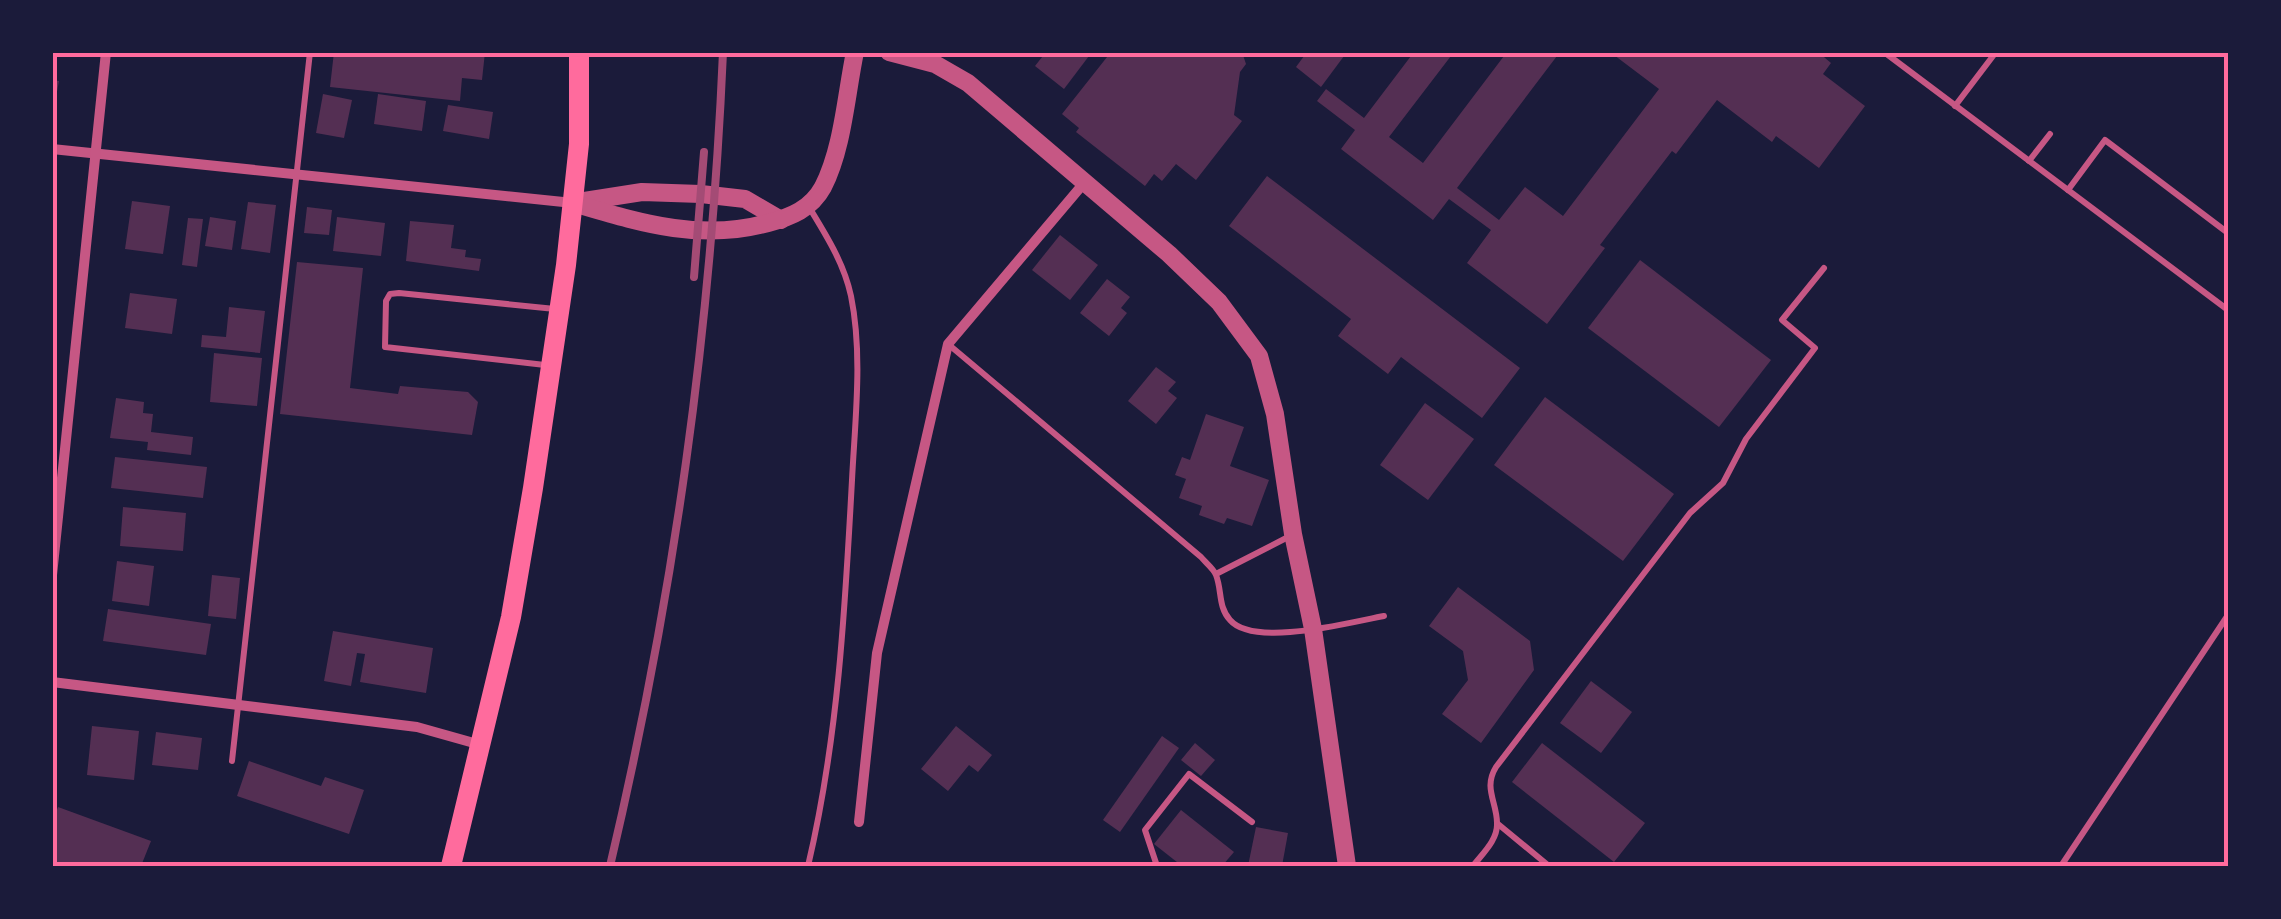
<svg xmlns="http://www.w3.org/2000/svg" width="2281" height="919" viewBox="0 0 2281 919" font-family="'Alegreya Sans',sans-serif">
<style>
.building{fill:#542f53}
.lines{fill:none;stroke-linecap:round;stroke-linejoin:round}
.service{stroke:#c65784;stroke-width:6}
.minor{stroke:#c65784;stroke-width:10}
.tertiary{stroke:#c65784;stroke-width:18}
.secondary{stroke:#ff6b9d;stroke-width:20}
.rail{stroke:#a44b75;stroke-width:8}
.neatline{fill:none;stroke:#ff6b9d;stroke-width:4}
</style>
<rect width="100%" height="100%" fill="#1b1b3a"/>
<!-- building -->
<g class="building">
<path d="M334,52H485L482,80L462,78L460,101L330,87Z"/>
<path d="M1046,52H1092L1064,89L1035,66Z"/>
<path d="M1111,52H1242L1246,64L1240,72L1234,115L1242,121L1196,180L1176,164L1162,181L1154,174L1145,186L1076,132L1079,128L1062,114Z"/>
<path d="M1307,52H1347L1321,87L1296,67Z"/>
<path d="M1414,52H1454L1389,137L1423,163L1507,52H1560L1457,188L1499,220L1525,187L1563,216L1659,89L1610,52H1818L1831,63L1823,74L1865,106L1819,168L1776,136L1772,142L1717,100L1676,154L1672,151L1600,245L1605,248L1547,324L1467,263L1491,230L1449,199L1433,220L1341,149L1355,130L1317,101L1326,89L1364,118Z"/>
<path d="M52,80L59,81L54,108L52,107Z"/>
<path d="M323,94L352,100L344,138L316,133Z"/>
<path d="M378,94L426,101L422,131L374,124Z"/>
<path d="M448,105L493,112L489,139L443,131Z"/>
<path d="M1267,176L1520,368L1482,418L1401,357L1388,374L1338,336L1351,319L1229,226Z"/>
<path d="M132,201L170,206L163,254L125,249Z"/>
<path d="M248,202L276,205L270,253L241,249Z"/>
<path d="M307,207L332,210L329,235L304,233Z"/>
<path d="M210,217L236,221L232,250L205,246Z"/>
<path d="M337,217L385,223L381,256L333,251Z"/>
<path d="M188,218L203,219L197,267L182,265Z"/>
<path d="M410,221L454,225L451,248L466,250L465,257L481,259L479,271L406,261Z"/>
<path d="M1060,235L1098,265L1070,300L1032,270Z"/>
<path d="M1640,260L1771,360L1719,427L1588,328Z"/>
<path d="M297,262L363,268L350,388L398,394L400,386L468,392L478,402L472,435L280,414Z"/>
<path d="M1107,279L1130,297L1121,308L1127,313L1109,336L1080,313Z"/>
<path d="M130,293L177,299L172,334L125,328Z"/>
<path d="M229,307L265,311L260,353L201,347L202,335L226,337Z"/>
<path d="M214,353L262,358L257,406L210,402Z"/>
<path d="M1156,367L1176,382L1168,391L1177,398L1156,424L1128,401Z"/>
<path d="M1545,397L1674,494L1623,561L1494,465Z"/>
<path d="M116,398L144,402L143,413L153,414L151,432L193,437L191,455L147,450L148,442L110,438Z"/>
<path d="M1425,403L1474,439L1428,500L1380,465Z"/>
<path d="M1206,414L1244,427L1230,466L1269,480L1252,526L1227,518L1224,524L1199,515L1202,506L1179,498L1186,479L1175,475L1182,457L1190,460Z"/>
<path d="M115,457L207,467L203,498L111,488Z"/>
<path d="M123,507L186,513L183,551L120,546Z"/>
<path d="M117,561L154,566L149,606L112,601Z"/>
<path d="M212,575L240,578L236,619L208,616Z"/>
<path d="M1458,587L1530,641L1534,670L1481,743L1442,714L1468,680L1463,651L1429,626Z"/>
<path d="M108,609L211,624L206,655L103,641Z"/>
<path d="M333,631L433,648L426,693L360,682L365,654L357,653L351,686L324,681Z"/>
<path d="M1591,681L1632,712L1601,753L1560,723Z"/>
<path d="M92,726L139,731L134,780L87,775Z"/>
<path d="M956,726L992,755L978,772L969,765L948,791L921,769Z"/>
<path d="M156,732L202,738L198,770L152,765Z"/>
<path d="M1162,736L1179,748L1120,832L1103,820Z"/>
<path d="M1195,743L1215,760L1201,776L1181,760Z"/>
<path d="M1542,743L1645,823L1614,862L1512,782Z"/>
<path d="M249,761L321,786L325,777L364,790L349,834L237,796Z"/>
<path d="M58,807L151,841L141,866H52V824Z"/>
<path d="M1181,810L1234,852L1222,866H1182L1154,844Z"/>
<path d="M1256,827L1288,833L1282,866H1248Z"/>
</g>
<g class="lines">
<!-- service -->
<g class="service">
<path d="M1884,52L2228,310"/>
<path d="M1955,106L1996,52"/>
<path d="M2029,161L2050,134"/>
<path d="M2068,190L2105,140L2228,233"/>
<path d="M948,344L1201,557C1205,562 1214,569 1216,575C1222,590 1218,607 1230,620C1254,648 1351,622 1384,616"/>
<path d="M545,365L385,347L386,301L390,294L399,293L555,309"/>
<path d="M1216,574L1292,535"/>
<path d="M232,761L310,52"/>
<path d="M1498,824L1549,866"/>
<path d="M808,866C838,739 845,610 852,480C855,420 863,355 851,296C844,263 826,235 809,207"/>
<path d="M1157,866L1145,830L1189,774L1252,822"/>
<path d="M1473,866C1482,854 1498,840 1497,823C1497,802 1483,788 1496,767L1690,513L1723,483L1746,439L1815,348L1782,320L1824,268"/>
<path d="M2061,866L2228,615"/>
</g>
<!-- minor -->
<g class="minor">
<path d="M52,149L573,203"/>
<path d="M52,575L106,52"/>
<path d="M52,682L417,727L481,745"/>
<path d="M859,822L877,653L948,344L1084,183"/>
</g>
<!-- tertiary -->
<g class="tertiary">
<path d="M889,52L935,64L968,83L1169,254L1219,302L1259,356L1275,414L1293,534L1313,629L1347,866"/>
<path d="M578,202L642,192L701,194L745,199L781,220"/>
<path d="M573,203C638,222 699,242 768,223C791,217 811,209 823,187C843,148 846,95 855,52"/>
</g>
<!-- secondary -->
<path class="secondary" d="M451,866L511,617L533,488L566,265L579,144V52"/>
<!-- rail -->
<g class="rail">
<path d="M694,277L704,152"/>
<path d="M610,866C674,595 711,331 723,52"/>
</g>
</g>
<!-- border -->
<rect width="2281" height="919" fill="none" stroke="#1b1b3a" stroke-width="110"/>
<rect x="55" y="55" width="2171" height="809" class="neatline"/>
</svg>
